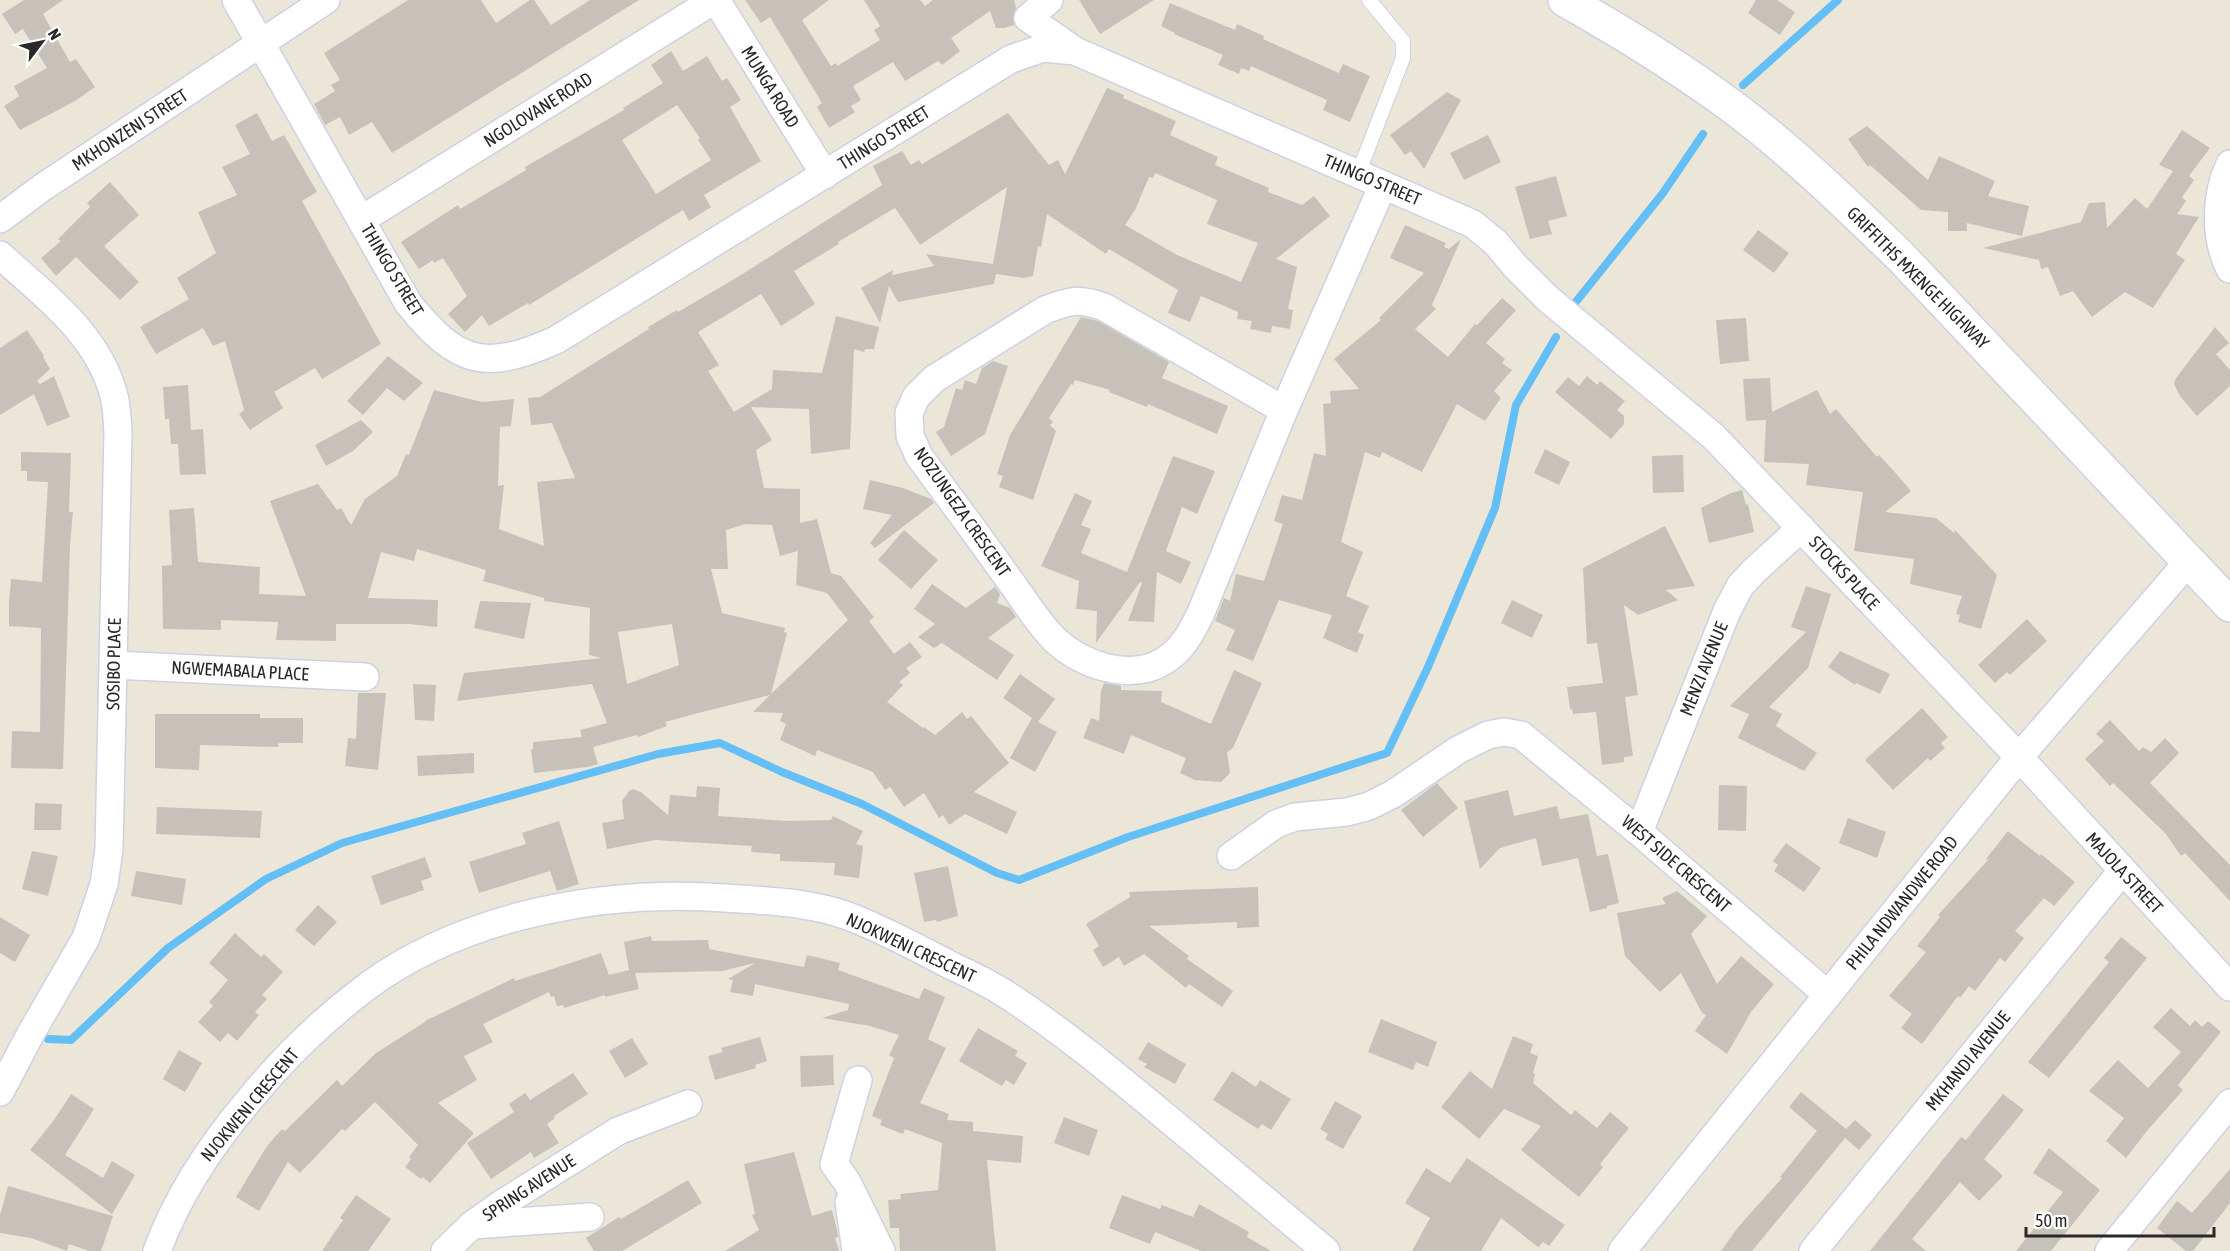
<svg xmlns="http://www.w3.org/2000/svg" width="2230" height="1251" viewBox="0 0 2230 1251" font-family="'Asap Condensed',sans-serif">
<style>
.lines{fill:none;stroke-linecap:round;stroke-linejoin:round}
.stream{stroke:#63bff6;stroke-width:8}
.building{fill:#c7c2b9;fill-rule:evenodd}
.lane-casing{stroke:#ced0e3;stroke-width:16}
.street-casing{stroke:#ced0e3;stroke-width:30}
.secondary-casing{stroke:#ced0e3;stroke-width:36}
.lane{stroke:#fff;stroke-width:14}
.street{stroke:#fff;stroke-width:27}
.secondary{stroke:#fff;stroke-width:33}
.labels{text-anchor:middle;stroke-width:4.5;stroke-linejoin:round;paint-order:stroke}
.street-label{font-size:18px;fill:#282828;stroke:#fff}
</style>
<rect width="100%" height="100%" fill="#ece6d9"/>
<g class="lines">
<!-- stream -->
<g class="stream">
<path d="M1743,85L1838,0"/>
<path d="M1575,303L1663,193L1703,134"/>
<path d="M48,1039L71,1040L168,948L266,879L342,843L658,754L720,743L782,772L862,804L997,873L1019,880L1128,837L1387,753L1428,667L1495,508L1516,405L1556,337"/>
</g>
</g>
<!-- building -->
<g class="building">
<path d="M24,0H63L43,14L70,62L76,59L95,87L75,101L20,130L4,106L19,96L14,86L47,68L23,29L15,34L2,14Z"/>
<path d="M408,0H481L496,23L530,0H534L551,25L590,0H639L392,153L372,122L349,135L340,117L325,125L314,104L335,91L331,85L340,80L324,53Z"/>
<path d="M745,0H829L802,20L831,66L836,63L837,66L880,40L874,30L880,26L864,0H920L925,6L933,0H1014L1016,8L1013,15L1014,25L1005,28H996L990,11L951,38L960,51L942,65L938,61L905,81L893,62L853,86L861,100L851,106L855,112L829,128L817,107L822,103L770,17L761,23Z"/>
<path d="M1079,0H1154L1100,34Z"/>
<path d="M1756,0H1777L1795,12L1780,35L1748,13Z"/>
<path d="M1170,3L1235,30L1237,24L1264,36L1263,39L1339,73L1343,64L1370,76L1350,122L1323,110L1327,100L1251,66L1249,71L1241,68L1239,74L1218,65L1223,55L1174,34L1175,33L1161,26Z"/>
<path d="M671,51L683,71L707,56L722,81L727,78L741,100L730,107L761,161L704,195L711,207L689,221L683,210L529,305L528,303L489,326L482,315L465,332L448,314L467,296L443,258L434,263L433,260L419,269L401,242L458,205L460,209L526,170L525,167L624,110L623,108L663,83L651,65ZM677,105L700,138L698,140L711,160L656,194L622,140Z"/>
<path d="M1107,88L1124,95L1123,98L1176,121L1170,135L1218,157L1215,165L1269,188L1268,192L1302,205L1314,196L1330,216L1276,259L1297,267L1288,309L1293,310L1290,329L1272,326L1271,333L1250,329L1252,321L1237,319L1238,312L1201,296L1190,322L1168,313L1178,290L1109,249L1106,254L1047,214L1041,247L1038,246L1033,276L1024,278L996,274L994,284L898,302L889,286L880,323L861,288L893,270L892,275L934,266L926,254L993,264L1007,187L920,245L895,208L838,242L839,244L794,271L815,304L781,326L761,294L698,332L719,365L708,371L734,412L772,389L773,370L822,373L836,316L879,327L874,349H865L864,352L854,349L850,449L811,454L809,409L751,407L772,440L756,450L764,488L800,489V523L817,519L831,573L841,576L874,617L869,621L894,654L910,642L922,657L906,668L910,673L899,682L903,685L887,702L923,728L924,727L935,735L962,712L967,719L971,716L1009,763L974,792L1017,812L1007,834L965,814L949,825L943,815L939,818L924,793L904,807L890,787L885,790L873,772L817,750L815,756L780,740L786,724L780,721L783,713L753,712L770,695L698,713L665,722L667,726L638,737L637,735L593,747L598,764L588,767L534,773L531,749H533V742L582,737L580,730L607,723L592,684L457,701L464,673L602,658L589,655L590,608L544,601V598L483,581L486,570L417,549L414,561L381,552L368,598L438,600L437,627L409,624H336V641L276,640L278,622L221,620V630L163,629L162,566L172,565L169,510L194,508L198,562L260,567L259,594L306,596L270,501L318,484L337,510L341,508L351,525L365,499L397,476L406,454L409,455L434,390L482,402L514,399L511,426L500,427L498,486L504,485L499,529L544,546L537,482L575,478L552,423L531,425L528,398L540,397L649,329L648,327L677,310L678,312L741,275L882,185L873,166L902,151L911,165L919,160L922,164L1008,113L1049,165L1058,160L1065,174ZM1155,173L1217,200L1207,224L1258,243L1241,282L1177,255L1125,225L1135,210L1149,177L1153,178ZM746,524L772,525L780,556L798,551L796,585L827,593L848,620L771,694L787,633L784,632L785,628L722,613L711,569H728L726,530ZM672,624L679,665L627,684L618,632Z"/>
<path d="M1447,92L1461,100L1424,169L1411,151L1405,155L1390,135Z"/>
<path d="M257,113L272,141L284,135L317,192L302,201L381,344L322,379L315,368L274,392L283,408L250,430L239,414L244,410L225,341L213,346L203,328L156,354L140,327L189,299L177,278L216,253L198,212L237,195L222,167L250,154L235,125Z"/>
<path d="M1867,126L1928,180L1939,156L1995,181L1988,196L2029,206L2022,236L1967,223V231H1948V212L1921,210L1870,165L1868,167L1848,139Z"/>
<path d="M2182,130L2210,148L2189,176L2194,180L2182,197L2186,201L2177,214L2199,217L2176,254L2185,260L2153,308L2125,292L2092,317L2073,291L2060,296L2048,267L2041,269L2039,260L1983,248L2081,222L2089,203L2105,202L2107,228L2135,198L2147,209L2173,171L2159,165Z"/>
<path d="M1488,135L1501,162L1464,180L1450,153Z"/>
<path d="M1556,176L1567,216L1548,221L1552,234L1530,239L1515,187Z"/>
<path d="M110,182L139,215L104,246L139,282L120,300L76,257L56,276L41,258L61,241L58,239L90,207L87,203Z"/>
<path d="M1405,225L1446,243L1444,247L1449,249L1461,239L1432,305L1436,309L1415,329L1448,357L1475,324L1477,325L1502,298L1516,310L1486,343L1505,359L1502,363L1512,370L1494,391L1501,398L1485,421L1457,404L1422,472L1382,452L1380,458L1365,452L1341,542L1363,552L1346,596L1369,606L1358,632L1364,635L1357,653L1323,638L1332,615L1279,600L1253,661L1226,650L1235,630L1215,621L1224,598L1230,601L1236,574L1264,581L1283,524L1274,521L1282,495L1302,500L1314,453L1326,456L1323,404L1331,403L1330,391L1359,389L1334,359L1381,320L1379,318L1424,273L1390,258Z"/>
<path d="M1758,230L1789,253L1774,273L1743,250Z"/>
<path d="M1081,317L1098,321L1169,362L1162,378L1228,406L1217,434L1148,404L1147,407L1109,392L1110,390L1075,380L1073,385L1071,384L1049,418L1053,422L1050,425L1056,431L1033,500L999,487L1003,476L997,474L1010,435Z"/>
<path d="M1746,318L1749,361L1720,364L1716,320Z"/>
<path d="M2215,327L2229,343L2216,354L2230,370V386L2197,416L2180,396L2174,384L2176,378Z"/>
<path d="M27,330L44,356L43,357L50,369L37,381L40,384L54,376L70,417L47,426L34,394L0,415V348Z"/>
<path d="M388,356L423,383L404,401L387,388L363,415L347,401Z"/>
<path d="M993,361L1008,366L985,434L951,456L936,432L944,427L956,388L962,390L965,380L976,384L982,368Z"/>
<path d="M1587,376L1597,385L1600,381L1625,401L1617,410L1624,416V424L1611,439L1555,392L1568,377L1579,386Z"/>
<path d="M1770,378L1772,412L1817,390L1830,414L1836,409L1877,457L1879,455L1893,470L1911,491L1885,512L1936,518L1954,533L1955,530L1997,575L1981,629L1958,622L1960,615L1956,614L1962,596L1910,584L1914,559L1854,551L1863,492L1806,485L1809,464L1764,462L1766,420L1746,421L1743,379Z"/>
<path d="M188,385L191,430L203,429L206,474L180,475L178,444H171L169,419H165L163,387Z"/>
<path d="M361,420L373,432L353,451L326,466L315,445Z"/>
<path d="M1545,449L1570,462L1559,485L1534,473Z"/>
<path d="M21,452L71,453L69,512H73L70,545L63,769L11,768L12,731L40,732L41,628L9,626V603L11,579L42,582L48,482L27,481V471H21Z"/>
<path d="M1683,455L1684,492L1653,493L1652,456Z"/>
<path d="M1173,456L1215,471L1197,514L1182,507L1166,551L1191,562L1181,584L1157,572L1154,622L1128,621L1142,583L1140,582L1096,643L1097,611L1076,609L1079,581L1041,566L1075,493L1092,501L1081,525L1091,529L1081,553L1127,572Z"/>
<path d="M870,480L903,488L931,499L934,503L875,548L870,543L892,515L863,509Z"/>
<path d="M1742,490L1746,505L1748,504L1754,532L1709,543L1701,508L1731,493Z"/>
<path d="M1665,526L1695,586L1666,590L1678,600L1638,615L1624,605L1638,695L1625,697L1633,756L1624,757V762L1602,765L1596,712L1573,714L1572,709H1570L1567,687L1603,683L1597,643L1587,644L1583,568Z"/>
<path d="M904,530L938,560L911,589L878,560Z"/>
<path d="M932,584L966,608L995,587L1000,594L997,603L1010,608L1016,617L988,638L1014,655L997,680L942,643L934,648L918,637L935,624L914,609Z"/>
<path d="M1806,586L1831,594L1808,668L1769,707L1782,714L1776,726L1817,753L1804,771L1738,738L1749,714L1730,706L1806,632L1791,627Z"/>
<path d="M1512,600L1543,615L1532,638L1501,623Z"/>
<path d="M480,601L531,603L524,639L474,628Z"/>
<path d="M2027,619L2047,641L2010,675L2007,672L1995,683L1978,665Z"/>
<path d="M1840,651L1890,674L1880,694L1856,683L1855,685L1828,667Z"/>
<path d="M1234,670L1262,683L1233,748L1227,752L1230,773L1221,782L1195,780L1180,773L1186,758L1131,735L1124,754L1083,738L1091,718L1099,721L1101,691L1104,683L1121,686V690L1162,691L1161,702L1211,724Z"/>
<path d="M1020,674L1055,699L1038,722L1057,732L1035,772L1010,758L1032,718L1003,698Z"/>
<path d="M413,684L436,685L434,721L415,720Z"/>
<path d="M358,693H386L378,770L345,766L348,738L356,739Z"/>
<path d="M1922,708L1948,737L1941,743L1945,748L1930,761L1928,758L1893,790L1865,760Z"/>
<path d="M155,714H260V718H303V743H278V747L200,745L199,770L155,768Z"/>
<path d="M2110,720L2139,751L2143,747L2151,752L2165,738L2179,753L2150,783L2230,865V901L2185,853L2181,856L2165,833L2113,783L2110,786L2085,759L2104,741L2096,734Z"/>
<path d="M474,753V773L418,776L417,756Z"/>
<path d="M1437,783L1458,808L1423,837L1401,810Z"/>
<path d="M1719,785L1747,786L1746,831L1718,830Z"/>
<path d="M697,786L720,788L718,816L787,821L831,820L833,816L863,831L856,844L863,846L859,878L834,875L835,863L780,861V854L751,852L752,846L655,840L607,849L602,823L624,819L622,801L629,791L633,789L641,792L668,815L670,795L696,797Z"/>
<path d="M1508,790L1514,816L1557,806L1560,819L1588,814L1597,856L1608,854L1619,903L1607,906V908L1590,912L1578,858L1542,866L1536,838L1500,848L1480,869L1464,801Z"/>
<path d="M35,803L62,804L61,830H34Z"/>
<path d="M157,807L262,811L260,838L156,834Z"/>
<path d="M1848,818L1886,832L1877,858L1839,843Z"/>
<path d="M559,821L579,884L557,891L550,871L479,893L469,862L526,844L522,833Z"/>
<path d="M2008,831L2040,856L2041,854L2075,882L2054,906L2044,898L2015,931L2024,938L2005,962L2000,958L1975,991L1969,986L1960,998L1958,996L1922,1044L1901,1028L1912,1014L1889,996L1926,952L1917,946L1940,917L1938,915L1988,860L1986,859Z"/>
<path d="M1786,843L1821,868L1804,892L1774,871L1778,865L1773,861Z"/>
<path d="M32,851L58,856L48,896L22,889Z"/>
<path d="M425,857L432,877L421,881L424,890L381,905L371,876Z"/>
<path d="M948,866L958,916L937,922L936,920L924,922L914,873Z"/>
<path d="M136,871L186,879L182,905L131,896Z"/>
<path d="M1258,887L1259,927L1237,928V922L1149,926L1189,956L1187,959L1233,991L1222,1007L1189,984L1186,988L1144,954L1124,966L1119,957L1103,967L1093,950L1099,946L1086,924L1130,897L1129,892Z"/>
<path d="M1677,891L1707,916L1691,934L1717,984L1741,956L1774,984L1751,1012L1727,1054L1695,1031L1706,1015L1702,1013L1681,973L1660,992L1625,956L1617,913L1666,904L1662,898Z"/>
<path d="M318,905L337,922L314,946L295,930Z"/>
<path d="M0,917L30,935L15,962L0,953Z"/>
<path d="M235,933L261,957L264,954L283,972L262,995L267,999L255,1012L259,1015L237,1041L228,1033L220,1042L198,1022L213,1006L209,1002L228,980L209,963Z"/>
<path d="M651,936L652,941L708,940L709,949L804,967L807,955L840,963L838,970L919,999L924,988L945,997L928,1039L946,1048L920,1103L949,1114L947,1120L973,1122V1131L1023,1136L1021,1163L987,1160L996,1251H900L899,1228H890L888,1200L901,1199L900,1194L938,1190L942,1143L905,1129L903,1134L880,1125L882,1120L872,1116L894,1058L889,1055L899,1035L870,1026L822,1018L848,1010L849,1004L755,984L753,996L730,992L733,980L728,979L755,963L722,971L635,973L639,989L605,997V995L564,1008L563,1005L557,1006L554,996L551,997L549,992L483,1024L493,1042L464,1056L477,1080L438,1103L474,1133L430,1183L423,1177L421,1179L405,1167L411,1159L409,1157L418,1145L375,1102L345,1131L342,1129L300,1173L288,1162L259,1211L236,1197L267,1146L282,1129L285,1131L337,1080L342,1086L376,1053L425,1022V1021L514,978L515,981L601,953L609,975L629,970L624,942Z"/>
<path d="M2121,937L2147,958L2049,1078L2028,1062L2109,962L2104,958Z"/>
<path d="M2171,1008L2190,1026L2195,1020L2202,1027L2208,1021L2221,1032L2178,1085L2183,1090L2146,1132L2126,1158L2106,1141L2124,1118L2089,1091L2118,1060L2148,1088L2181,1052L2153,1027Z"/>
<path d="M1381,1019L1437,1042L1428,1067L1416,1062L1413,1070L1368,1052Z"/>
<path d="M978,1028L1018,1051L1015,1056L1027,1063L1014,1085L1006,1080L1002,1086L959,1061Z"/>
<path d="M1513,1036L1533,1044L1530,1053L1538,1056L1533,1073L1535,1074L1533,1083L1571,1115L1575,1110L1597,1128L1610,1112L1629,1128L1600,1164L1603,1167L1579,1197L1521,1150L1541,1126L1504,1109L1479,1139L1441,1107L1470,1071L1492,1089Z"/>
<path d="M760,1037L767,1061L755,1065L756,1068L715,1080L708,1056L723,1052L721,1048Z"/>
<path d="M632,1038L648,1064L625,1078L609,1051Z"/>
<path d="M1148,1042L1186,1064L1175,1084L1144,1067L1147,1064L1138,1059Z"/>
<path d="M179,1050L202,1063L185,1092L163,1079Z"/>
<path d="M833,1055L834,1085L801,1087L800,1056Z"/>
<path d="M1232,1071L1256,1087L1260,1080L1291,1099L1271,1130L1262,1124L1258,1129L1213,1100Z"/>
<path d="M573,1073L588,1094L554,1116L555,1118L547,1124L559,1143L534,1158L531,1152L491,1179L467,1143L514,1112L509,1104L525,1093L530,1100Z"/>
<path d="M1801,1092L1846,1129L1855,1120L1872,1135L1859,1150L1845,1138L1752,1251H1721L1739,1226L1782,1178L1780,1177L1817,1131L1789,1107Z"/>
<path d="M71,1094L94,1109L65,1155L103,1178L112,1161L135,1175L112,1214L30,1150L54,1120Z"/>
<path d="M2003,1094L2024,1110L1984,1159L2003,1176L1979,1201L1960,1182L1912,1239L1926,1251H1870L1961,1137L1966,1140Z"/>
<path d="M1335,1101L1362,1116L1343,1149L1325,1139L1328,1134L1320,1129Z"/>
<path d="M1064,1117L1098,1130L1089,1156L1054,1143Z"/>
<path d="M2049,1148L2100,1190L2051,1251H2016L2063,1192L2033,1173Z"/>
<path d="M794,1152L812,1216L832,1210L837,1230L838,1237L835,1238L839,1251H725L759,1230L752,1215L755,1214L744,1164Z"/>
<path d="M1467,1158L1565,1225L1549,1246L1543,1242L1538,1247L1501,1218L1481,1251H1412L1430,1218L1405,1203L1426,1168L1450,1183Z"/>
<path d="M2230,1169V1203L2193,1251H2186L2157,1228L2177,1201L2192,1213Z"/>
<path d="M688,1180L702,1203L622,1251H594L586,1238L619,1217L621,1219Z"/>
<path d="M8,1186L113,1216L101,1251H89L69,1244L67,1251L31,1238L0,1233V1215Z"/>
<path d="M356,1195L391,1219L368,1251H322L343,1220L340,1218Z"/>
<path d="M1122,1195L1160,1209L1162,1205L1193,1217L1199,1204L1249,1232L1247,1237L1271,1251H1201L1155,1232L1150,1244L1109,1228Z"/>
</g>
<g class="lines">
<!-- lane casing -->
<g class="lane-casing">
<path id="lane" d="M1358,174L1403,58V41L1369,0"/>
</g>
<!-- street casing -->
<g class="street-casing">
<g id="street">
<path d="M236,0L408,303C457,364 484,372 556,340L1011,59L1043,48L1075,51L1473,224L1495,242L1516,267L1547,298L1714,437L2019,757L2230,987"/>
<path d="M716,0L825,175"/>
<path d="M1049,0L1028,18L1074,50"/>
<path d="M2230,164C2215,195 2214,238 2230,269"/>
<path d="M0,219L43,187L326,0"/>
<path d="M361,220L714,0"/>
<path d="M0,255C44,295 99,335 114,396C117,407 117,420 118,432L109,849L104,884L86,938L30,1035L0,1092"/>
<path d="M1284,410L1104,307C1078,298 1071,300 1045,310L934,379L916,397L909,413L910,436L919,456C949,497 979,537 1008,578C1023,598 1037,622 1055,640C1082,665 1130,682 1164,661C1182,650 1191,633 1200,615L1284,410L1383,185"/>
<path d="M114,665L365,677"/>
<path d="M1639,832L1727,611L1740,586L1755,570L1801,528"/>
<path d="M1231,856L1276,824L1295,817L1347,812L1369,806L1393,794L1458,750L1488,735L1504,732L1521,735L1639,832L1828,995"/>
<path d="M858,1080L834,1164L847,1182L881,1251"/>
<path d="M849,1202L856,1251"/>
<path d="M472,1225L590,1217"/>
<path d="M157,1251C178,1194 211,1145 250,1099C285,1056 325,1018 369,985C467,914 607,889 725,898C768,901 813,902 853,918C886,931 918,948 950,965C969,974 989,983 1007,995C1063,1031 1115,1075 1166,1117C1219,1162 1273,1206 1326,1251"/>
<path d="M445,1251L472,1225L503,1203L618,1131L688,1104"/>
<path d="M1622,1251L2019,757L2189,561"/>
<path d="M1813,1251L2122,871"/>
<path d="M2109,1251L2230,1103"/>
</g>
</g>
<!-- secondary casing -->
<g class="secondary-casing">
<path id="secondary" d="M1565,0C1620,31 1675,65 1726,102C1789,148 1845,203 1900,256L2230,605"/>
</g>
<!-- lane -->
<use href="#lane" class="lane"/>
<!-- street -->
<use href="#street" class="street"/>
<!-- secondary -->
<use href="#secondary" class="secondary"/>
</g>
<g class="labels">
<!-- street labels -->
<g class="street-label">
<text transform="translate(770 87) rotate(58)" y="6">MUNGA ROAD</text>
<text transform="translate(538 110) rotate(-32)" y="6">NGOLOVANE ROAD</text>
<text transform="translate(130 130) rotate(-33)" y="6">MKHONZENI STREET</text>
<text transform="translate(884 138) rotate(-32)" y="6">THINGO STREET</text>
<text transform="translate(1372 180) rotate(23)" y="6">THINGO STREET</text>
<text transform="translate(392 270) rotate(59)" y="6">THINGO STREET</text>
<text transform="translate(1918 278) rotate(45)" y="6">GRIFFITHS MXENGE HIGHWAY</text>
<text transform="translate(962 512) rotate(55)" y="6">NOZUNGEZA CRESCENT</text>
<text transform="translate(1844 573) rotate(47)" y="6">STOCKS PLACE</text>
<text transform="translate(114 664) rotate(-89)" y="6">SOSIBO PLACE</text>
<text transform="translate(1704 669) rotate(-68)" y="6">MENZI AVENUE</text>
<text transform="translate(240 671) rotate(3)" y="6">NGWEMABALA PLACE</text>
<text transform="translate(1676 864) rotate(41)" y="6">WEST SIDE CRESCENT</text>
<text transform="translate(2124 873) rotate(47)" y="6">MAJOLA STREET</text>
<text transform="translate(1902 903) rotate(-51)" y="6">PHILA NDWANDWE ROAD</text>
<text transform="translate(911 948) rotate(25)" y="6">NJOKWENI CRESCENT</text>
<text transform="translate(1968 1061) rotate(-51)" y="6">MKHANDI AVENUE</text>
<text transform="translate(250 1105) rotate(-50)" y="6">NJOKWENI CRESCENT</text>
<text transform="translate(529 1188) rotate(-33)" y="6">SPRING AVENUE</text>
</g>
</g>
<!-- north arrow -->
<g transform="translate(42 42) rotate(58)" stroke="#ffffff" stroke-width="4.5" paint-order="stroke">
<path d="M0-4.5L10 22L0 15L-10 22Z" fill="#282828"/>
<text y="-9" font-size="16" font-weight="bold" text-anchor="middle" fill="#282828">N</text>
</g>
<!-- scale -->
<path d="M2026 1227v9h188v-9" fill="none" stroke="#282828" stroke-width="3"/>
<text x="2035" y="1227" font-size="18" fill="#282828" stroke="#ffffff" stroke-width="4.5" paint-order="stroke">50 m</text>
</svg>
